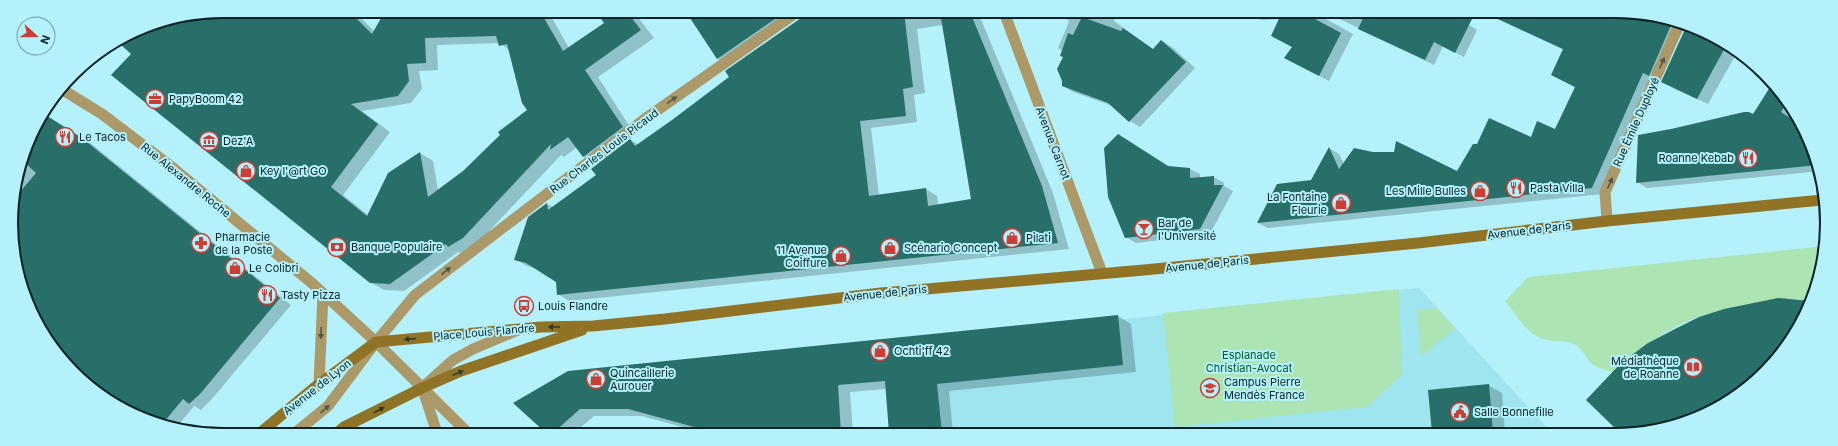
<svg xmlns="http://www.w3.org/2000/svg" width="1838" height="446" viewBox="0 0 1838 446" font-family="Inter,sans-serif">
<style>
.built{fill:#9ee5f0}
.green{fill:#ade4b3}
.shadow{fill:#0003;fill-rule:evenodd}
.building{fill:#286f6a;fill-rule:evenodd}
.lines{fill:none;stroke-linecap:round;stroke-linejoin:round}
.minor{stroke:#ac996a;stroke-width:11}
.tertiary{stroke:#ac996a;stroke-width:11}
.secondary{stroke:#907325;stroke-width:11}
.oneway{fill:#535845}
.oneway2{fill:#323b26}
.labels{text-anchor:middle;stroke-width:4;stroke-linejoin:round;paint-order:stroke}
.poi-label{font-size:11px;fill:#0a2327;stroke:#b4f1fa;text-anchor:start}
.street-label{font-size:11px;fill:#0a2327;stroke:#b4f1fa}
.park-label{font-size:11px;fill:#045c22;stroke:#b4f1fa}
.rim{fill:none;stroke:#0a2327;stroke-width:2}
</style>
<rect width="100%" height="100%" fill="#b4f1fa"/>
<!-- built -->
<path class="built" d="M1419,288L1552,433H913L908,342Z"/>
<!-- green -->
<g class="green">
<path d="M1825,246V251L1810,301C1777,306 1742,307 1709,314C1679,320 1634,351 1612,372C1604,369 1595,368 1590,362C1585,356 1583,350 1576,345C1566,339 1554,343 1543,339C1526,334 1516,314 1505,301L1528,277Z"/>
<path d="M1399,289L1402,375L1367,407L1175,427L1163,313Z"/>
<path d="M1437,308L1455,328L1421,357L1417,310Z"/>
</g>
<!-- shadow -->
<g class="shadow">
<path d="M223,11H354L375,32L386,11H548L569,48L605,23L596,11L634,12L654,38L598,77L635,135L629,139L639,145L730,77L804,16V13L729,65L718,59L691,18L701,12H978L1053,193L1069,249L569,301L558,294L557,281L537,269L527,266L515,259L547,204L553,207L598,176V165L584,157L577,147L564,157L561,155L476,245L462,254L458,252L404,291L384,290L370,282L132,54ZM943,25L972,200L938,205L937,196L926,189L879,196L871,128L917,122L914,95L925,93L917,29ZM500,43L510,51L529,110L464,171L438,190L433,161L420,153L389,173L368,215L343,195L390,132L362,111L411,103L422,89L419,71L438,70L437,45Z"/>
<path d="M1063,12H1118L1114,21L1153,50L1162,41L1172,47L1195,68L1140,127L1130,121L1113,106L1073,92L1063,86L1064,57L1063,51L1058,48L1069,22Z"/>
<path d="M1249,12H1313L1353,34L1329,81L1285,58L1293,47L1280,19L1261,20Z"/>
<path d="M1340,12L1420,13L1444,25H1469L1477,30L1464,57L1443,46L1434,65L1346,22L1337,18Z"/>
<path d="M1485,13H1643L1684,27L1660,81L1603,194L1268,228L1258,223L1312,181L1329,148L1339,154L1344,164L1457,173L1477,145L1531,138L1556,131L1576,88L1552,75L1564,50Z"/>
<path d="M1686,28L1721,40L1743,59L1742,61L1735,56L1708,104L1673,88Z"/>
<path d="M1773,85L1783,94L1820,171L1647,188L1637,182L1754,116Z"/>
<path d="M44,114L94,146L291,305L211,400L201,410L194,406L177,427L125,409L72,363L68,364L55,352L18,278L11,209L33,129Z"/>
<path d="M1169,167L1190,169L1200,174V178L1214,177L1224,183V186L1233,191L1210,234L1136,243L1126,237Z"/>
<path d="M1782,298L1810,302L1805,317L1765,373L1709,413L1642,433H1622L1587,400L1725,310Z"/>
<path d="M1118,316L1131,324L1136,372L949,391L953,433H909L907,420L886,389L850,392L853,433H816L815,424L784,423L776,433H696L697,431L642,416H594L574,433H548L515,403Z"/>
<path d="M1488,385L1502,393L1505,433H1433L1429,391Z"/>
</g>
<!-- building -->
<g class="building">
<path d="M223,11H349L372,34L385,11H540L563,51L604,23L595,11L627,12L641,30L585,70L623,127L583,157L568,137L550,150L551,144L463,238L448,247L446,244L390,284L370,283L111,75L131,54L118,42L142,27ZM496,36L499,46L507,44L522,103L527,110L498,132L500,135L463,171L428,197L420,152L388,173L367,216L331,187L378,124L351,104L398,96L409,81L407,64L426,63L425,38Z"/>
<path d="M686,12H785L717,59Z"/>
<path d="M804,12H904L913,87L903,89L906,116L860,121L869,196L926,188L928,206L971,199L940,12H970L1042,186L1058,243L557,295L556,282L526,263L514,260L528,217L547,203L548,210L596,175L591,169L630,139L635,146L672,120L729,77L725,71L801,18Z"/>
<path d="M1282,12H1302L1341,33L1319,76L1284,58L1292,47L1271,36Z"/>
<path d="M1366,12L1455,13H1475L1455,53L1434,42L1425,60L1358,29Z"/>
<path d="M1485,13H1643L1672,23L1649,76L1643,73L1592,188L1257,223L1277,184L1311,180L1329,147L1339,169L1354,148L1373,152H1394L1396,141L1457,171L1473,144H1477L1489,118L1531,137L1537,121L1555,129L1575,87L1551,75L1563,49Z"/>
<path d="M1082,17L1121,31L1123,28L1153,49L1161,40L1186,62L1129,122L1108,103L1062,86V81L1057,69L1063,57L1060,56L1068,33L1073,35Z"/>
<path d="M1686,27L1721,40L1727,44L1697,99L1661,82Z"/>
<path d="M1772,84L1783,94L1787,102L1781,112L1798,123L1818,165L1636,183L1638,135L1671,129L1744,112H1749L1753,114Z"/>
<path d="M44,114L82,138L280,298L200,394L189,404L183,399L164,422L125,409L55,352L18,278L11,209L14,199L36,173L24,162L33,129Z"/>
<path d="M1118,134L1168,166L1190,168V178L1214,176V185H1223L1200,229L1125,238L1108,197L1104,148Z"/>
<path d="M1778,298L1810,301L1805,317L1765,373L1709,413L1642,433H1620L1586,400L1621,363L1648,343L1677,328L1699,317L1724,309Z"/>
<path d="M1118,315L1123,365L937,384L942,433H889L885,381L838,385L841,433H694L698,428L628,409H580L553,433H546L513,403L568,371Z"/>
<path d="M1489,384L1493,433H1432L1428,390Z"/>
</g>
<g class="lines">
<!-- minor -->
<g class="minor">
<path d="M63,90L102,114L173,168L313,284L376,342L468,433"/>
<path d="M1607,221L1605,192L1679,25"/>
<path d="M319,384L323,294"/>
<path d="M424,386L453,360L473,349L518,330"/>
<path d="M423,390L437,433"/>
<path d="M295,433L328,406L376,342L415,295L642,121L797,12"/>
</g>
<!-- tertiary -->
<path class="tertiary" d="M1004,12L1102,273"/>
<!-- secondary -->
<g class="secondary">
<path d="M260,433L314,388L376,342L541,327L593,326L665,319L881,293L1144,270L1418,243L1607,221L1822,200"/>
<path d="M337,433L344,427L422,388L461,371L582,330"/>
</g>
</g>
<!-- one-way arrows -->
<defs><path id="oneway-solid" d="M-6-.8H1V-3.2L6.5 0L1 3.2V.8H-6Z"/></defs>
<g class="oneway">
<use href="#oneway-solid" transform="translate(1662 63) rotate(-66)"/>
<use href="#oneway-solid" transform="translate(672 100) rotate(-35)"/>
<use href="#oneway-solid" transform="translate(1610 183) rotate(-66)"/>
<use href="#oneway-solid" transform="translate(446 271) rotate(-37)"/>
<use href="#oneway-solid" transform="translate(321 333) rotate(93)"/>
<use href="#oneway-solid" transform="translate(325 409) rotate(-41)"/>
</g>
<g class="oneway2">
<use href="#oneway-solid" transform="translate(554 327) rotate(180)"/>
<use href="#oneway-solid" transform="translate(410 339) rotate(175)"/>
<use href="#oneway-solid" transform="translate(458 373) rotate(-22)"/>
<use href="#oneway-solid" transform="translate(379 410) rotate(-27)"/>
</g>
<!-- icons -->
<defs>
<g id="office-ring" transform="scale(1)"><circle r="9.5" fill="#b4f1fa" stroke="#cc3e35" stroke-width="1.5"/><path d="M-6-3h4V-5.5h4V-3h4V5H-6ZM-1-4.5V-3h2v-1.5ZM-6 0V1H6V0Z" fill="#cc3e35"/></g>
<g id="restaurant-ring" transform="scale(1)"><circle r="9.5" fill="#b4f1fa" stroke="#cc3e35" stroke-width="1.5"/><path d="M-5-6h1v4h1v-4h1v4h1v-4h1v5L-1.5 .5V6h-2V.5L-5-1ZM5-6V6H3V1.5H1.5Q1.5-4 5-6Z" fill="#cc3e35"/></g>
<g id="museum-ring" transform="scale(1)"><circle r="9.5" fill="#b4f1fa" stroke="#cc3e35" stroke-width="1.5"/><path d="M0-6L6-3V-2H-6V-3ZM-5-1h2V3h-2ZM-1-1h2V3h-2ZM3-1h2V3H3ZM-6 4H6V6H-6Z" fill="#cc3e35"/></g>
<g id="shop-ring" transform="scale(1)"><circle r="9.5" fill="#b4f1fa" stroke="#cc3e35" stroke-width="1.5"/><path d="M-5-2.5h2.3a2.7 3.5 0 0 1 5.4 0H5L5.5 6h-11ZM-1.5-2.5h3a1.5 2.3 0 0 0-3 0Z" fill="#cc3e35"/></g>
<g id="bar-ring" transform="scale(1)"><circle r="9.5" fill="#b4f1fa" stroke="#cc3e35" stroke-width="1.5"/><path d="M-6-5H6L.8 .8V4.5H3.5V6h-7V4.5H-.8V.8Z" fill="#cc3e35"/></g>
<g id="pharmacy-ring" transform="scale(1)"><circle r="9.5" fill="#b4f1fa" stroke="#cc3e35" stroke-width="1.5"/><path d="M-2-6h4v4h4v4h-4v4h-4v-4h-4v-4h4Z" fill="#cc3e35"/></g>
<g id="bank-ring" transform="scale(1)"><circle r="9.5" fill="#b4f1fa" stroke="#cc3e35" stroke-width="1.5"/><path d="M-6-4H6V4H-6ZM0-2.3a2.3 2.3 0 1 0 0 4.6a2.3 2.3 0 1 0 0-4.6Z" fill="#cc3e35"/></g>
<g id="bus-ring" transform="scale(1)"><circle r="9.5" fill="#b4f1fa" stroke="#cc3e35" stroke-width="1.5"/><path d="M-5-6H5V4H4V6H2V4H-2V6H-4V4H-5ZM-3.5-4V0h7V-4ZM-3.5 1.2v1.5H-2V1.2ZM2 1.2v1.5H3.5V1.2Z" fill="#cc3e35"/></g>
<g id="library-ring" transform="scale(1)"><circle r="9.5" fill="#b4f1fa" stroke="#cc3e35" stroke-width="1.5"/><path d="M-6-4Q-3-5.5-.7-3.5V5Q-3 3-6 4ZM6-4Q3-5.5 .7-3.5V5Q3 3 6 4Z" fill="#cc3e35"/></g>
<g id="university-ring" transform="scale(1)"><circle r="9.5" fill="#b4f1fa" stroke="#cc3e35" stroke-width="1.5"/><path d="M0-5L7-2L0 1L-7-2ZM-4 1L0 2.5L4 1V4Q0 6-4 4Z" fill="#cc3e35"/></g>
<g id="civic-ring" transform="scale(1)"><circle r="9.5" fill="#b4f1fa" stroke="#cc3e35" stroke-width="1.5"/><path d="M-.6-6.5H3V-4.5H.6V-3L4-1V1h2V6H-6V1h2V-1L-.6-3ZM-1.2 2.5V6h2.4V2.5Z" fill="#cc3e35"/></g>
</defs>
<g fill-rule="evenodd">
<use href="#office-ring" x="155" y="99"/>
<use href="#restaurant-ring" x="65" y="137"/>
<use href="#museum-ring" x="209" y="141"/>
<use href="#restaurant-ring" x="1748" y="158"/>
<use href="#shop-ring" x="246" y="171"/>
<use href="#restaurant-ring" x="1516" y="188"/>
<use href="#shop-ring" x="1480" y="191"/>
<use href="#shop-ring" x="1341" y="203"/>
<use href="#bar-ring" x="1144" y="229"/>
<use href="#shop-ring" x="1012" y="238"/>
<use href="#pharmacy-ring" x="201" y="243"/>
<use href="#bank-ring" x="337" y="247"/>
<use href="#shop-ring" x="890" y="248"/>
<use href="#shop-ring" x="841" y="256"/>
<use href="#shop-ring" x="235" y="268"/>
<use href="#restaurant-ring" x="267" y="295"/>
<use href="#bus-ring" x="524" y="306"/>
<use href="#shop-ring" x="880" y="351"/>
<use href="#library-ring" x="1693" y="367"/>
<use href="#shop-ring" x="596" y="379"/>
<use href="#university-ring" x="1210" y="388"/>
<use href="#civic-ring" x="1460" y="412"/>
</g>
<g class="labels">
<!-- poi labels -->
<g class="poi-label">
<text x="169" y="103">PapyBoom 42</text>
<text x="79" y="141">Le Tacos</text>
<text x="223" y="145">Dez'A</text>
<text x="1734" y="162" text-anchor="end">Roanne Kebab</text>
<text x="260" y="175">Key l'@rt GO</text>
<text x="1530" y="192">Pasta Villa</text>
<text x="1466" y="195" text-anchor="end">Les Mille Bulles</text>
<text x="1327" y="201" text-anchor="end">La Fontaine<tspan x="1327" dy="13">Fleurie</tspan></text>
<text x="1158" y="227">Bar de<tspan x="1158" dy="13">l'Université</tspan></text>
<text x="215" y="241">Pharmacie<tspan x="215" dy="13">de la Poste</tspan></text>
<text x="1026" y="242">Pilati</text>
<text x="351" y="251">Banque Populaire</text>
<text x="904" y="252">Scénario Concept</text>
<text x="827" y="254" text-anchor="end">11 Avenue<tspan x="827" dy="13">Coiffure</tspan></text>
<text x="249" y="272">Le Colibri</text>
<text x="281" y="299">Tasty Pizza</text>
<text x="538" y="310">Louis Flandre</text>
<text x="894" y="355">Ochti'ff 42</text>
<text x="1679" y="365" text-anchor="end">Médiathèque<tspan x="1679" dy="13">de Roanne</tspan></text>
<text x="610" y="377">Quincaillerie<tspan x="610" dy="13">Aurouer</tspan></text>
<text x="1224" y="386">Campus Pierre<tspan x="1224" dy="13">Mendès France</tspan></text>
<text x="1474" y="416">Salle Bonnefille</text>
</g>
<!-- street labels -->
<g class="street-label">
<text transform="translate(1636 122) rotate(-66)" y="4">Rue Émile Duployé</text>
<text transform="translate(1053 143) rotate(69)" y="4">Avenue Carnot</text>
<text transform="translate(604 151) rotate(-37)" y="4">Rue Charles Louis Picaud</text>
<text transform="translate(186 180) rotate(39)" y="4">Rue Alexandre Roche</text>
<text transform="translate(1529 230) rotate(-7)" y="4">Avenue de Paris</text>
<text transform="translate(1207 264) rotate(-6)" y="4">Avenue de Paris</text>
<text transform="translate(885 293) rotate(-6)" y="4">Avenue de Paris</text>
<text transform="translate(484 332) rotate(-5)" y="4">Place Louis Flandre</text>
<text transform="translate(317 387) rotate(-38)" y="4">Avenue de Lyon</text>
</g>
<!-- park labels -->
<g class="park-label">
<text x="1249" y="359">Esplanade<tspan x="1249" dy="13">Christian-Avocat</tspan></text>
</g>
</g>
<!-- crop -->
<path d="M0 0H1838V446H0ZM223 18H1615A205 205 0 0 1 1820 223V223A205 205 0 0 1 1615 428H223A205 205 0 0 1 18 223V223A205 205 0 0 1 223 18Z" fill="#b4f1fa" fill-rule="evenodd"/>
<path class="rim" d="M223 18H1615A205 205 0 0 1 1820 223V223A205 205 0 0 1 1615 428H223A205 205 0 0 1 18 223V223A205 205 0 0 1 223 18Z"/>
<!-- north arrow -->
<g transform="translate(36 36) rotate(111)"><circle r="19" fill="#b4f1fa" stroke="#709fa6"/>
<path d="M0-3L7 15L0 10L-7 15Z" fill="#cc3e35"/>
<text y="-6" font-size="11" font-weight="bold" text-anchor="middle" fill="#0a2327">N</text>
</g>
</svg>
